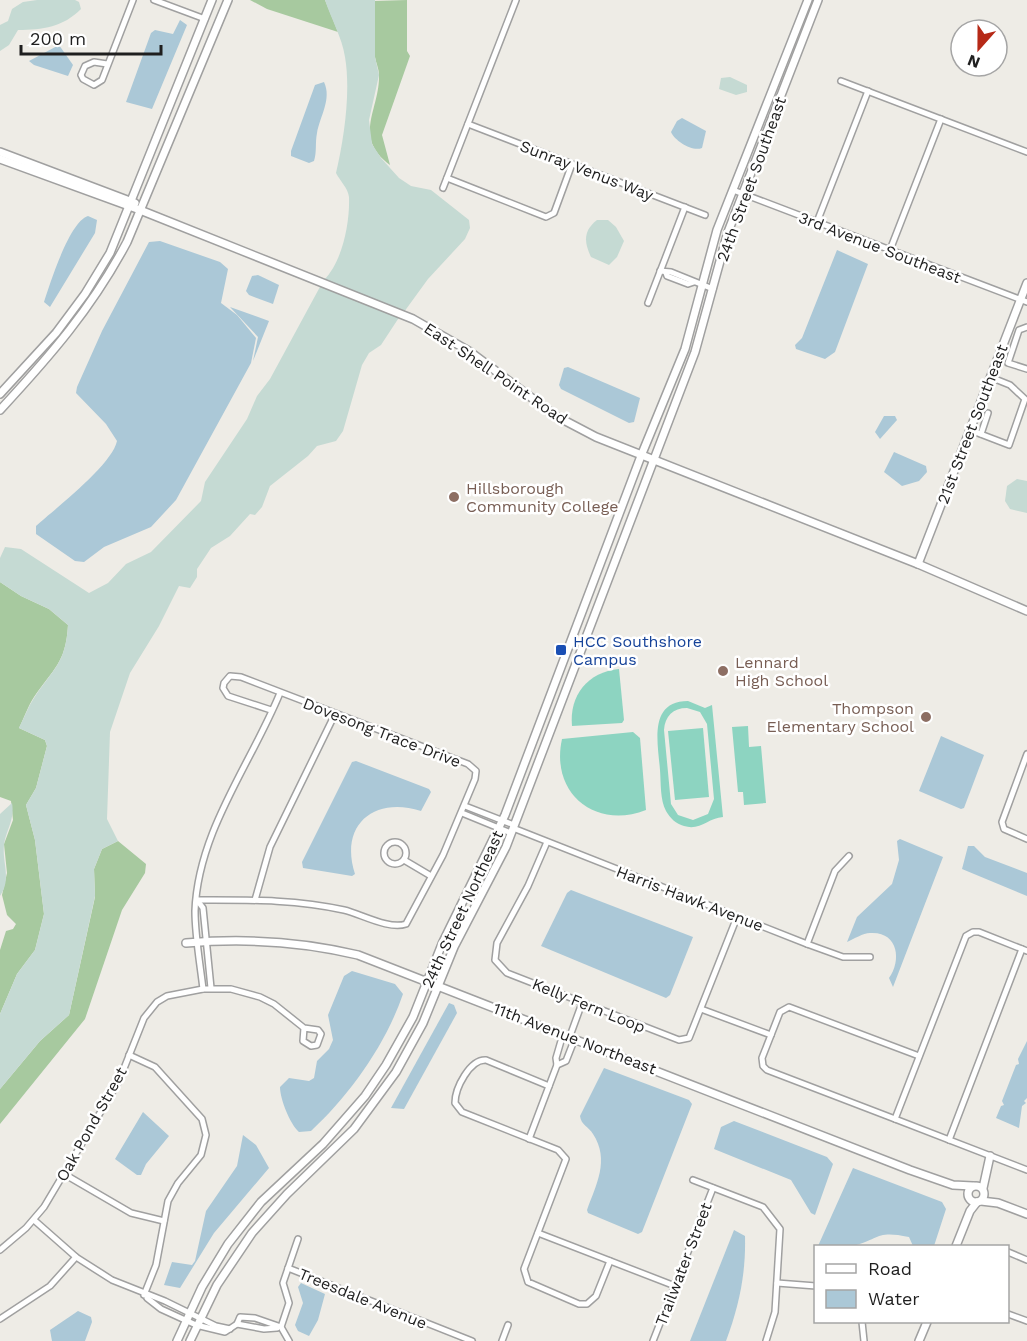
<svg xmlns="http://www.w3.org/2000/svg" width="1027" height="1341" viewBox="0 0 1027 1341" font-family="'Work Sans',sans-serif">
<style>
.forest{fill:#a7c99f}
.wetland{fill:#c5dad3}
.pitch{fill:#8dd4c1;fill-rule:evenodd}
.water{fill:#abc8d7}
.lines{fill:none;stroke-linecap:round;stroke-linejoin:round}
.minor-casing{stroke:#a0a0a0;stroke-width:8}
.tertiary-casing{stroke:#a0a0a0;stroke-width:10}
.minor{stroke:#fff;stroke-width:5}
.tertiary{stroke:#fff;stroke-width:7}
.education-dot{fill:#8d6e63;stroke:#fff;stroke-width:2}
.transit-dot{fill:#1a4fb4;stroke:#fff;stroke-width:2}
.labels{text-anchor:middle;stroke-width:5;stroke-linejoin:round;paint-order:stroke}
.street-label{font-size:16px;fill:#1f1f1f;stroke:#fff}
.education-label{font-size:16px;fill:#785e54;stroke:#fff;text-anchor:start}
.transit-label{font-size:16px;fill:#164399;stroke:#fff;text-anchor:start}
</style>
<rect width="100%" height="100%" fill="#eeece6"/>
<!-- forest -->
<g class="forest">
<path d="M250,0H325L338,32L267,9Z"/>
<path d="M407,0V51L410,56L382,135L390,165C352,136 380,110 379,75C379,69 376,63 375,57C373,38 374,19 374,1Z"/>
<path d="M0,582L21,596L49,609L68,625C66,663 53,669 34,697C28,706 24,718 19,728L45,740L47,746L36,788L26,805L35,840L44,914L35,950L17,974L0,1014V950L6,931L13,929L16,924L7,915L2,895L7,873L4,844L13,820L11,801L0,797Z"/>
<path d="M118,841L146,864L145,873L122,910L85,1019L0,1124V1089L40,1041L69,1015L95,897L94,869L102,849Z"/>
</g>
<!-- wetland -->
<g class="wetland">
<path d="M37,0H75L79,2L81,9C63,27 43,30 18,30L9,45L0,51V25L8,21L12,9L23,2Z"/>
<path d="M325,0H375V57L379,75L369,120L372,144L381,158L399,178L411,186L431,190L469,220L470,228L465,239L428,279L404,312L324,280C342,262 350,224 349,197C348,188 340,181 336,173C344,139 351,92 345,57C342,37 331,19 325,0Z"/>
<path d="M730,77L747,85V92L736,95L719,89L721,78Z"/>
<path d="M597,220H608L616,227L624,241L617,257L609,265L591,257C584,242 583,231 597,220Z"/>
<path d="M321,285L400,316L381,345L369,353L362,365L343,431L336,441L317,446L308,456L270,486L262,507L255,515L250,514L230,536L211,548L197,569V577L190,588L179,586L159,626L130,673L110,732L107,819L118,841L102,849L94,869L95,896L69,1015L40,1041L0,1089V1014L17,974L35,950L44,914L35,840L26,805L36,788L47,746L45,740L19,728C24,718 28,707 34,698C53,669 66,663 68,625L49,609L21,596L0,582V558L5,547L21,549L89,593L108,583L126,564L151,552L201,501L205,482L247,419L257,396L270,379Z"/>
<path d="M1017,479L1027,481V513L1010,509L1005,501L1007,486Z"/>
<path d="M12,803C15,820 6,830 4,845C2,863 12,879 0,896V814Z"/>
</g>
<!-- pitch -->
<g class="pitch">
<path d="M619,669L624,720L622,723L572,726C569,695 588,672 619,669Z"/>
<path d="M688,701L705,708L712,705L723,817C708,818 700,831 684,826C676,824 670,818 666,811C660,800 661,783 660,770C658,744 648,701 688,701ZM687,708L700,712L707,724L714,799L708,814L693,820L678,815L671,804L664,730C665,716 673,708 687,708Z"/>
<path d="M748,726L749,747L761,746L766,803L744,805L743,792H738L732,727Z"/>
<path d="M703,728L709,797L675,800L668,731Z"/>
<path d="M633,732L640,738L646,810C595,830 550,793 562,739Z"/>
</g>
<!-- water -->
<g class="water">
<path d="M180,20L187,25L152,109L126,102L151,33L155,30L173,34Z"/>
<path d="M59,45L73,65L68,76L34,65L29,61Z"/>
<path d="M324,82C332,99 320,116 317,133C315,143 317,152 314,161L309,163L291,156V151L315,85Z"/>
<path d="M682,118L706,131L702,148C692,152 675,141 671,132L677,121Z"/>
<path d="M88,216L97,220L95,233L50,307L44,302C50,284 69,222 88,216Z"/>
<path d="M160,241L220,262L228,269L221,303L237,315L256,338L251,363L176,500L151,527L104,547L84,562L75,561L36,534V526C56,508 112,465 117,441L106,424L76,393L77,387L102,331L149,242Z"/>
<path d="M837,250L868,264L835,352L825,359L796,349L795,345L802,338Z"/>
<path d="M258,275L279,285L273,304L249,295L246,291L252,276Z"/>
<path d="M230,307L269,321L253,361L258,337Z"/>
<path d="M568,367L640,398L634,422L629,423L561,389L559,385L564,368Z"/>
<path d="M884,416H895L897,420L880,439L875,432Z"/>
<path d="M894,452L926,466L927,472L919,481L902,486L884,472Z"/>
<path d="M941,736L984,755L964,808L961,809L919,791Z"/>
<path d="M356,761L429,789L431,792L421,811C374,796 339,825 355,874L352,876L303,868L302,862L352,762Z"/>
<path d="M900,839L943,857L893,987L889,978C902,960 898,931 870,933C863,933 854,939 847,942L857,917L892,884L899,860L897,841Z"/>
<path d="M968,846H974L985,857L1027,873V896L962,869Z"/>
<path d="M571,890L693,937L670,995L666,998L541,946L567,893Z"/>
<path d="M352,971L395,984L403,994C386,1044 350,1095 311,1131L299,1132C290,1124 280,1099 280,1087L289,1078L309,1081L314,1078L317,1061L329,1049L333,1040L328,1015L344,976Z"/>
<path d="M449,1003L454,1005L457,1013L404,1109L391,1108Z"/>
<path d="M1027,1041V1098L1024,1101L1026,1103L1022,1106L1019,1128L996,1118L1001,1106L1004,1105L1002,1101L1016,1065L1019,1064L1018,1059Z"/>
<path d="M604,1068L689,1100L692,1104L642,1232L638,1234L588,1213L587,1210C596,1185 610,1160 593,1134C589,1127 581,1125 580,1116Z"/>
<path d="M143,1112L169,1136L146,1164L141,1175H137L115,1159Z"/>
<path d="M734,1121L827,1157L833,1164L815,1215L811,1213L791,1180L714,1149L721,1127Z"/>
<path d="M243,1135L256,1145L269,1168L214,1233L180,1288L164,1285L172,1262L192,1265L195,1261L206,1211L237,1166Z"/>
<path d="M853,1168L942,1202L946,1209L934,1246H913L909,1237C876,1230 880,1239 853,1246C843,1249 829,1247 818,1246Z"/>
<path d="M734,1230L745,1236C746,1274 739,1306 726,1341H690Z"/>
<path d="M301,1283L325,1294L318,1320L309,1336L298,1331L295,1325L303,1303L298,1287Z"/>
<path d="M78,1311L91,1317L92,1322L85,1341H52L50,1330Z"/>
</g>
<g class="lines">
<!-- minor casing -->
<g class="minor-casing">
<g id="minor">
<path d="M154,0L205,19"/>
<path d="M107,64L94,62L85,66L81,75L83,79L94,85L102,80L133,0"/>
<path d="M841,81L1027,152"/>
<path d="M468,124L705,215"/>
<path d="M447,178L546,217L554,213L572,164"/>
<path d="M443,188L516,0"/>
<path d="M733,190L1027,302"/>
<path d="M817,222L868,91"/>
<path d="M890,250L941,119"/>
<path d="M660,271L671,272L713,289"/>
<path d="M666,273L667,276L688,284L694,282"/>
<path d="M648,303L685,207"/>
<path d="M1027,327L1019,330L1008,363L1027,369"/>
<path d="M970,430L1009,445L1025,399L1010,385L990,377"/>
<path d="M981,434L988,413"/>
<path d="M1027,754L1002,822L1004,829L1027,839"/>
<path d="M465,806L514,825"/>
<path d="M462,813L511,833"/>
<path d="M513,828L807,944L843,957H870"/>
<circle cx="395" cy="853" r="11"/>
<path d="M547,842L528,886L497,943L495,960L507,973L679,1040L689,1038L737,917"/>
<path d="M404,860L431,876"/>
<path d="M197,900C247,900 295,899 344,910C361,914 389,930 406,924L443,855L475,779L476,771L468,764L241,677L230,676L224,683L223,688L228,696L271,710"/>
<path d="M197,900L203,908L211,988"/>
<path d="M255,900L270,847L335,714"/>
<path d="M807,944L835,871L849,856"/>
<path d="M1027,951L979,932H973L966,936L895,1119L1027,1170"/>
<path d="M203,989C200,963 195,936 195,911C198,831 251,764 280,693"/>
<path d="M701,1009L771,1035"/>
<path d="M570,1036L582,1003"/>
<path d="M129,1055L155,1067L202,1119L206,1135L201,1155L178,1183L168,1201L156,1265L144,1295"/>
<path d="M557,1065L566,1061L575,1038"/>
<path d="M549,1086L486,1060C470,1059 455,1088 455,1103L462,1112L558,1150L566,1159L524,1269L528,1282L579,1304H587L596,1296L610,1261"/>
<path d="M895,1119L767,1070L763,1066L762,1058L780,1012L789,1007L919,1056"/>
<path d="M529,1139L557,1065L556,1058L563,1034"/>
<path d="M949,1140L1022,949"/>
<path d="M64,1174L131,1213L164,1221"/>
<path d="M693,1180L763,1207L780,1229L775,1312L766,1341"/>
<path d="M34,1220L76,1257L112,1280L165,1301L216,1326L230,1329"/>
<path d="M538,1233L675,1286"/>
<path d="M0,1250L26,1228L44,1207L119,1081L144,1018L157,1002L167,996L203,989H231L260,997L274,1004L304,1028L318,1030L321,1034L317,1045L311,1046L303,1041L304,1028"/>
<path d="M1008,1252L1027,1260"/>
<path d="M288,1268L472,1341"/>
<path d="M777,1283L816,1286"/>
<path d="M147,1298L161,1309L196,1325"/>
<path d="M1008,1314L1027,1321"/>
<path d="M0,1319L50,1286L76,1257"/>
<path d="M862,1322L864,1341"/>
<path d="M237,1324L264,1329L277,1328"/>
<path d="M196,1325L225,1332L237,1324L240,1317L255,1318L281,1327"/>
<path d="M289,1341L281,1327L289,1303L283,1283L298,1239"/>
<path d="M502,1341L508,1325"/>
<path d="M653,1341L713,1188"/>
</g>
</g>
<!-- tertiary casing -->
<g class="tertiary-casing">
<g id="tertiary">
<path d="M0,152L135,203"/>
<path d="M0,159L140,210L413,319L469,351L556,416L596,437L918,564L1027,611"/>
<path d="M0,394L56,333L85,294L110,253L212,0"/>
<path d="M0,410C50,356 92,308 127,242L228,0"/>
<path d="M918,564L1027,283"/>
<path d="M186,943C245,938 300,941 358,955L910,1170L953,1185L973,1186"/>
<circle cx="976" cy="1194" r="8"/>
<path d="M983,1188L990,1156"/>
<path d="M981,1201L998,1203L1027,1214"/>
<path d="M956,1246L970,1211L977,1202"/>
<path d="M177,1341L202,1287L228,1244L261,1202L323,1144L365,1096L386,1065L413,1017L442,944L505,815L641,456L685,349L717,230L808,0"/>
<path d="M190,1341L217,1285L252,1233L287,1194L354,1129L396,1072L423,1023L454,947L506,847L695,352L728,232L818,0"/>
<path d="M919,1341L927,1322"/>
</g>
</g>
<!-- minor -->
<use href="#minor" class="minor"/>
<!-- tertiary -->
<use href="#tertiary" class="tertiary"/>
</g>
<!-- markers -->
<g class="education-dot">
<circle cx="454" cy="497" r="6"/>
<circle cx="723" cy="671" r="6"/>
<circle cx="926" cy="717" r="6"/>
</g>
<rect class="transit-dot" x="555" y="644" width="12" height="12" rx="3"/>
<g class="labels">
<!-- street labels -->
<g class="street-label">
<text transform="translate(587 170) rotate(21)" y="6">Sunray Venus Way</text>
<text transform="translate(751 179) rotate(-70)" y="6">24th Street Southeast</text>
<text transform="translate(880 247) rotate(21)" y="6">3rd Avenue Southeast</text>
<text transform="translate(496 373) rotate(34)" y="6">East Shell Point Road</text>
<text transform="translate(972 424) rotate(-69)" y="6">21st Street Southeast</text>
<text transform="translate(382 732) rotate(21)" y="6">Dovesong Trace Drive</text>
<text transform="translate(690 898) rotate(21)" y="6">Harris Hawk Avenue</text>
<text transform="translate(462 909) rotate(-65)" y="6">24th Street Northeast</text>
<text transform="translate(589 1005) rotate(22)" y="6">Kelly Fern Loop</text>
<text transform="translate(575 1038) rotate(21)" y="6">11th Avenue Northeast</text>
<text transform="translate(91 1124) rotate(-61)" y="6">Oak Pond Street</text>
<text transform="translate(683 1264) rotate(-69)" y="6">Trailwater Street</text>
<text transform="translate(363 1298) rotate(22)" y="6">Treesdale Avenue</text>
</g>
<!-- education labels -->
<g class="education-label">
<text x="466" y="494">Hillsborough<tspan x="466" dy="18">Community College</tspan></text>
<text x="735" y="668">Lennard<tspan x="735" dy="18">High School</tspan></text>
<text x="914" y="714" text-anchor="end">Thompson<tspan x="914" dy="18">Elementary School</tspan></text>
</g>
<!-- transit labels -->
<g class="transit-label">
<text x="573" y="647">HCC Southshore<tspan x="573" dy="18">Campus</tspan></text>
</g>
</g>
<!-- legend -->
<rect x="814" y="1245" width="195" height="78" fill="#ffffff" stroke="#a5a5a5" stroke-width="1.5"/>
<rect x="826" y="1264" width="30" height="9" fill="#ffffff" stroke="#a5a5a5" stroke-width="1.5"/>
<text x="868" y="1275" font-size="18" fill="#1f1f1f">Road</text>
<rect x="826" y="1290" width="30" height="18" fill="#abc8d7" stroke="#a5a5a5" stroke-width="1.5"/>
<text x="868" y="1305" font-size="18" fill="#1f1f1f">Water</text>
<!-- north arrow -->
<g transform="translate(979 48) rotate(201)"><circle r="28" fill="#ffffff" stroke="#a5a5a5" stroke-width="1.5"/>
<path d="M0-4.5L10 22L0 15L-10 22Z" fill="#b62917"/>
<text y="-9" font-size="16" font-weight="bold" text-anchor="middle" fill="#1f1f1f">N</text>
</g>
<!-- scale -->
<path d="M21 45v9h140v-9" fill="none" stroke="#1f1f1f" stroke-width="3"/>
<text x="30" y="45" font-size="18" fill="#1f1f1f" stroke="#ffffff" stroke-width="4.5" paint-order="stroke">200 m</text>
</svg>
